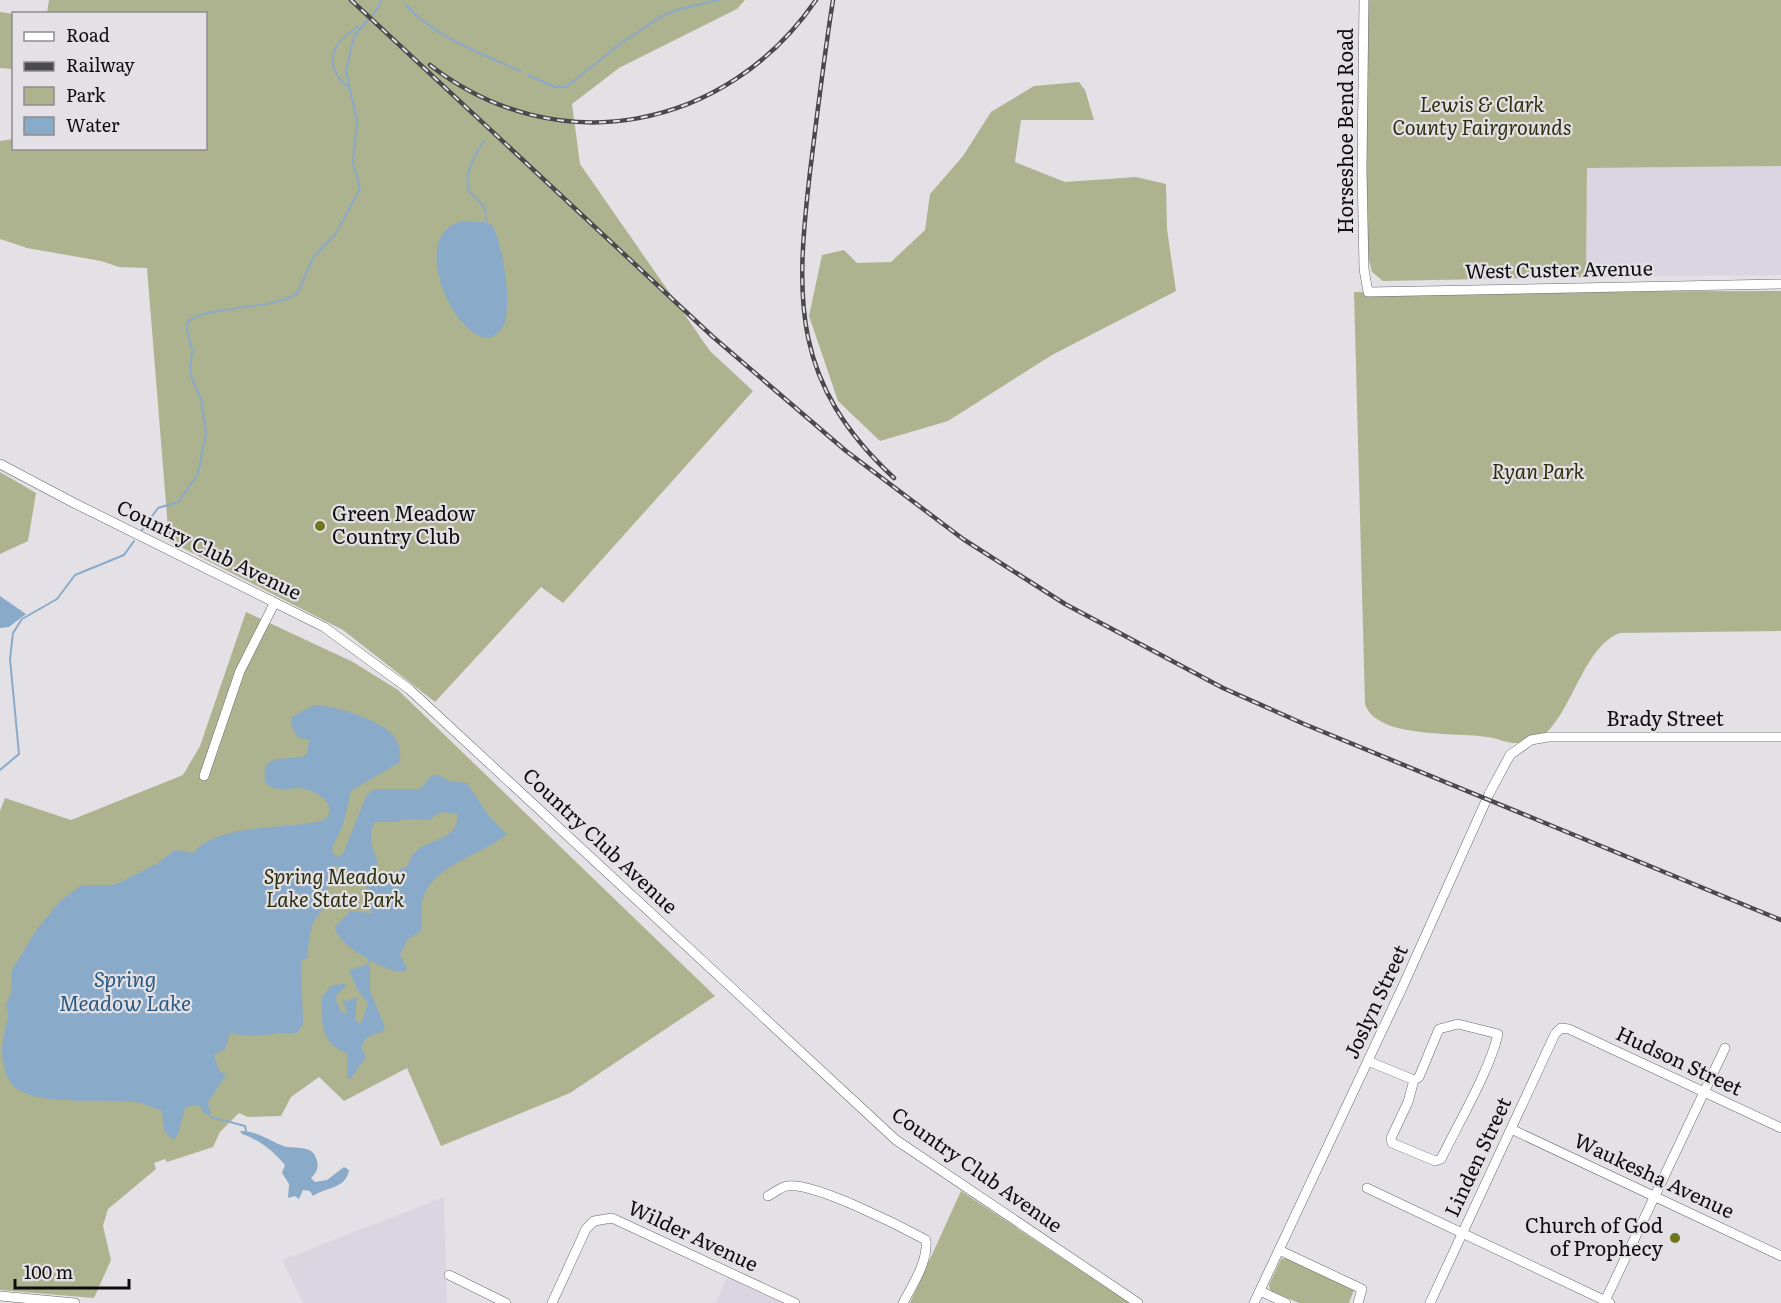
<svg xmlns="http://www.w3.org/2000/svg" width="1781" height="1303" viewBox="0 0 1781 1303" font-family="Literata,serif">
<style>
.built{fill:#dbd5e1}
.green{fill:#aeb38f}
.water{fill:#8aaac9}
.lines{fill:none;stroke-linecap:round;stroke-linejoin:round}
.stream{stroke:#8aaac9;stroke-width:2}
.minor-casing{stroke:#69676b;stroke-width:10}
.minor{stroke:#fff;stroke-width:9}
.rail-casing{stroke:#4a494b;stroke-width:4.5}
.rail{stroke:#e3e1e5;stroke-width:2;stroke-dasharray:7;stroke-linecap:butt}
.poi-dot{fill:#70761e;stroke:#e3e1e5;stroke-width:2}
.labels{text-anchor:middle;stroke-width:4.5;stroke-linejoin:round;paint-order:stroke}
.park-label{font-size:20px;font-style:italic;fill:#2b2e0c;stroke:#e3e1e5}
.street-label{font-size:20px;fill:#0e0d0e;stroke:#e3e1e5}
.poi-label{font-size:20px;fill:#0e0d0e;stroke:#e3e1e5;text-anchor:start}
.water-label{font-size:21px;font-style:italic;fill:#295983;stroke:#e3e1e5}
</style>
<rect width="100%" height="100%" fill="#e3e1e5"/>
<!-- built -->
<g class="built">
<path d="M1781,166V275L1586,277L1587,168Z"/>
<path d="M444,1197L447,1303H303L282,1260Z"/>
<path d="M727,1277L782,1303H716Z"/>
</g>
<!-- green -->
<g class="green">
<path d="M49,0H745L737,9L619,68L572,104L580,164L710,351L753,391L563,603L541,587L435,702L343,630L169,541L147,268L119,267L101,261L27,248L0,239V141L13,139L14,148H206V14L47,13Z"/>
<path d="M1364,0H1781V166L1587,168L1586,277L1383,281L1372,272L1368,256Z"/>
<path d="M0,12L13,14V69L0,68Z"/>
<path d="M1079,82L1085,90L1094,120H1021L1015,162L1065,182L1136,177L1166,184L1167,229L1176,291L1052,355L948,421L880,441L838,401L809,316L822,255L844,250L857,263L891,262L925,230L930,194L963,156L991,112L1034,86Z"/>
<path d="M1781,291V631L1620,633C1586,645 1573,706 1548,731C1543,736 1526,742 1518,743C1509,744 1497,738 1487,737C1456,732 1376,739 1365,704L1354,292Z"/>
<path d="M0,472L36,493L28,541L0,554Z"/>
<path d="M246,612L353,662L398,690L715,996L570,1093L441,1146L407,1068L344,1101L319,1077L291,1097L281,1116L248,1117L239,1113L220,1132L213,1147L167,1162L165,1159L154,1163L156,1169L108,1209L103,1226L111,1260L94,1298L0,1290V811L5,798L71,820L183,775L200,746Z"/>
<path d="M961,1191L1130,1303H910Z"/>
<path d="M1286,1258L1354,1290L1349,1303H1299L1270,1290L1269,1285L1281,1259Z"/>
</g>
<!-- water -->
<g class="water">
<path d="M465,221L483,222L492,225C503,242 513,308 503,327C500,332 494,336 489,338C451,338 406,229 465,221Z"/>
<path d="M0,596L26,614L9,627L0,628Z"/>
<path d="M314,705C333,705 376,719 390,732C399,740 401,751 400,762L351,791L343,825L332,848L333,854L338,857L343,854L367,794L375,789H420L432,775H439L449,781L467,783L489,816L507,834C482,855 438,863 424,895C419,907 424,920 420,932L408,939L400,955L407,968L404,972C387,973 335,944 335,927L350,911L372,913L363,897L367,885L408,866C413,835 461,846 457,814L442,812L428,820L403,819L397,822H375C367,837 372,847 378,861L374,871L358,878L334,865L321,912C310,922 308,943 308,958L301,960L303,1024L298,1032C289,1035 282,1032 273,1034C252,1037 251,1036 230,1033L225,1049L214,1055L219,1070L226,1075L208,1102L211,1117L204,1113L200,1106L193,1105L185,1108L178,1134L173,1140L164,1130L162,1111C153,1108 144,1103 135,1102C108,1099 27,1107 11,1083C7,1078 4,1068 3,1062C0,1046 5,1032 8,1017C9,1012 6,1009 6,1004L11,993L12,970L37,929L60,901L82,885H113L121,882L158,863L175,850L193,853C219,822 288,830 325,820C340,804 313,788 298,788C292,788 285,790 279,789C274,789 269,786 266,783C257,748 294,764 307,754L309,740L297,737L291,725L292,717Z"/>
<path d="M366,965L370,966V991L385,1027L384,1031C374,1035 364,1034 362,1049L366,1057L351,1078L347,1079V1053C320,1045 321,1019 322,997L332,985L345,984L346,987L337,994L336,1001L341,1011L348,1014L342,999L346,1001L357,997L355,1021L361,1023L368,1003L358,991L349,970Z"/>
<path d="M240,1131C257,1131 266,1139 281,1145C293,1151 313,1142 317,1161C319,1168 316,1173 311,1178L315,1182L327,1180L344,1167L349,1170C346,1189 326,1187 313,1196L310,1191L303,1190L299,1199L295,1196L288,1198L289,1184L282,1173L285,1165C273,1151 260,1140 242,1134Z"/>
</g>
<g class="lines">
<!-- stream -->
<g class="stream">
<path d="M406,5C434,37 483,54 520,71"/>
<path d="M528,75L555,87H566L620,44L662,16L680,9L718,0"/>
<path d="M347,86C323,65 331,42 358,27"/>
<path d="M484,141C476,152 463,176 469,190C474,200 484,201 486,213"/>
<path d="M486,217L487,222"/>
<path d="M142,530L158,508L178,502L198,474L206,433L201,399L190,373L192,350L187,330L188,321C211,305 266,311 297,294L313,258L336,233L360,189L353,162L357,122L346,71L354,36L378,8L381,0"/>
<path d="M0,770L19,754L10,659L13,633L22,619L57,599L75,575L124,555L134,541"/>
<path d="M367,965L370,960"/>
<path d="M211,1117L245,1126L246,1131"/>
</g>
<!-- minor casing -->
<g class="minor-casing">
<g id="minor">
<path d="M1364,0L1362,169L1364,269L1368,292L1781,284"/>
<path d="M0,464L74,503L324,627L409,689L896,1140L1138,1303"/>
<path d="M204,776L240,671L274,604"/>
<path d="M1458,1024L1498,1034C1490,1070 1458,1124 1441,1159L1435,1161L1392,1143L1391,1138L1408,1102L1414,1080L1419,1077L1439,1029Z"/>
<path d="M1368,1061L1414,1080"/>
<path d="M1511,1129L1781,1256"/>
<path d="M1367,1188L1610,1303"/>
<path d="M768,1196C774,1193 782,1186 788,1186C814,1182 902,1227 926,1240C928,1262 913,1284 903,1303"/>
<path d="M1279,1250L1362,1289L1358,1303"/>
<path d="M449,1275L506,1303"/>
<path d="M1260,1291L1286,1303"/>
<path d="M0,1296L75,1303"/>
<path d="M552,1303L586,1229L594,1221L612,1218L795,1303"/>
<path d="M1254,1303L1403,986L1489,794L1510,755L1531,740L1548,737H1781"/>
<path d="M1430,1303L1555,1034L1561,1028L1569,1029L1781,1128"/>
<path d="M1604,1303L1725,1048"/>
</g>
</g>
<!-- minor -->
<use href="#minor" class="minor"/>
<!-- rail casing -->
<g class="rail-casing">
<g id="rail">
<path d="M351,0L712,336L846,451L963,539L1065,604L1223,688L1304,724L1781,920"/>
<path d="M833,0C824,57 817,115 810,172C795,301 792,383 894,478"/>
<path d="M430,65C557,164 727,130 816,0"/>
</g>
</g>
<!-- rail -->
<use href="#rail" class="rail"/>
</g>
<!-- markers -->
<g class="poi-dot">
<circle cx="320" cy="526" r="6"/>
<circle cx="1675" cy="1238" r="6"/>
</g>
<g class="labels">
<!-- park labels -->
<g class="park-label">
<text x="1482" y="112">Lewis &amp; Clark<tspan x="1482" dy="23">County Fairgrounds</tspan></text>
<text x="1538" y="479">Ryan Park</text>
<text x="335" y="884">Spring Meadow<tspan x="335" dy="23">Lake State Park</tspan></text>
</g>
<!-- street labels -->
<g class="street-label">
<text transform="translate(1346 131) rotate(-90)" y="7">Horseshoe Bend Road</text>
<text transform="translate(1559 270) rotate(-1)" y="7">West Custer Avenue</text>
<text transform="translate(209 550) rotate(26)" y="7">Country Club Avenue</text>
<text x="1665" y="726">Brady Street</text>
<text transform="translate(600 841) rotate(43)" y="7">Country Club Avenue</text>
<text transform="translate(1376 1002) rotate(-65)" y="7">Joslyn Street</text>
<text transform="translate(1679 1061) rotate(25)" y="7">Hudson Street</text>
<text transform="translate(1478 1157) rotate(-65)" y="7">Linden Street</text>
<text transform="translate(977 1170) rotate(35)" y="7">Country Club Avenue</text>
<text transform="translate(1654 1176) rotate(25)" y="7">Waukesha Avenue</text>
<text transform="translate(693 1236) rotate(25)" y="7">Wilder Avenue</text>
</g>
<!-- poi labels -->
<g class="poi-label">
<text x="332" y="521">Green Meadow<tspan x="332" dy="23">Country Club</tspan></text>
<text x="1663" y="1233" text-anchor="end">Church of God<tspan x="1663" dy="23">of Prophecy</tspan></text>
</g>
<!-- water labels -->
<g class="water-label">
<text x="125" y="987">Spring<tspan x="125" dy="24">Meadow Lake</tspan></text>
</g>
</g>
<!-- legend -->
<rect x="12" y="12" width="195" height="138" fill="#e3e1e5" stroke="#8e8c8f" stroke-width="1.5"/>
<rect x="24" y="32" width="30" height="9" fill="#ffffff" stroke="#8e8c8f" stroke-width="1.5"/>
<text x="66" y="42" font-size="18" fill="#0e0d0e">Road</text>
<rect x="24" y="62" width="30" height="9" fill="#4a494b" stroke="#8e8c8f" stroke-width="1.5"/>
<text x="66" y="72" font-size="18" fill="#0e0d0e">Railway</text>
<rect x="24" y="87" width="30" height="18" fill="#aeb38f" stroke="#8e8c8f" stroke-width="1.5"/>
<text x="66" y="102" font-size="18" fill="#0e0d0e">Park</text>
<rect x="24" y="117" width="30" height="18" fill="#8aaac9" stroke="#8e8c8f" stroke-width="1.5"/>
<text x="66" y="132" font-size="18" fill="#0e0d0e">Water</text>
<!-- scale -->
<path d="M15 1279v9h114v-9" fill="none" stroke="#0e0d0e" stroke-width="3"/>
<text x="24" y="1279" font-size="18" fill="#0e0d0e" stroke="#e3e1e5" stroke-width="4.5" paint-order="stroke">100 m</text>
</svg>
